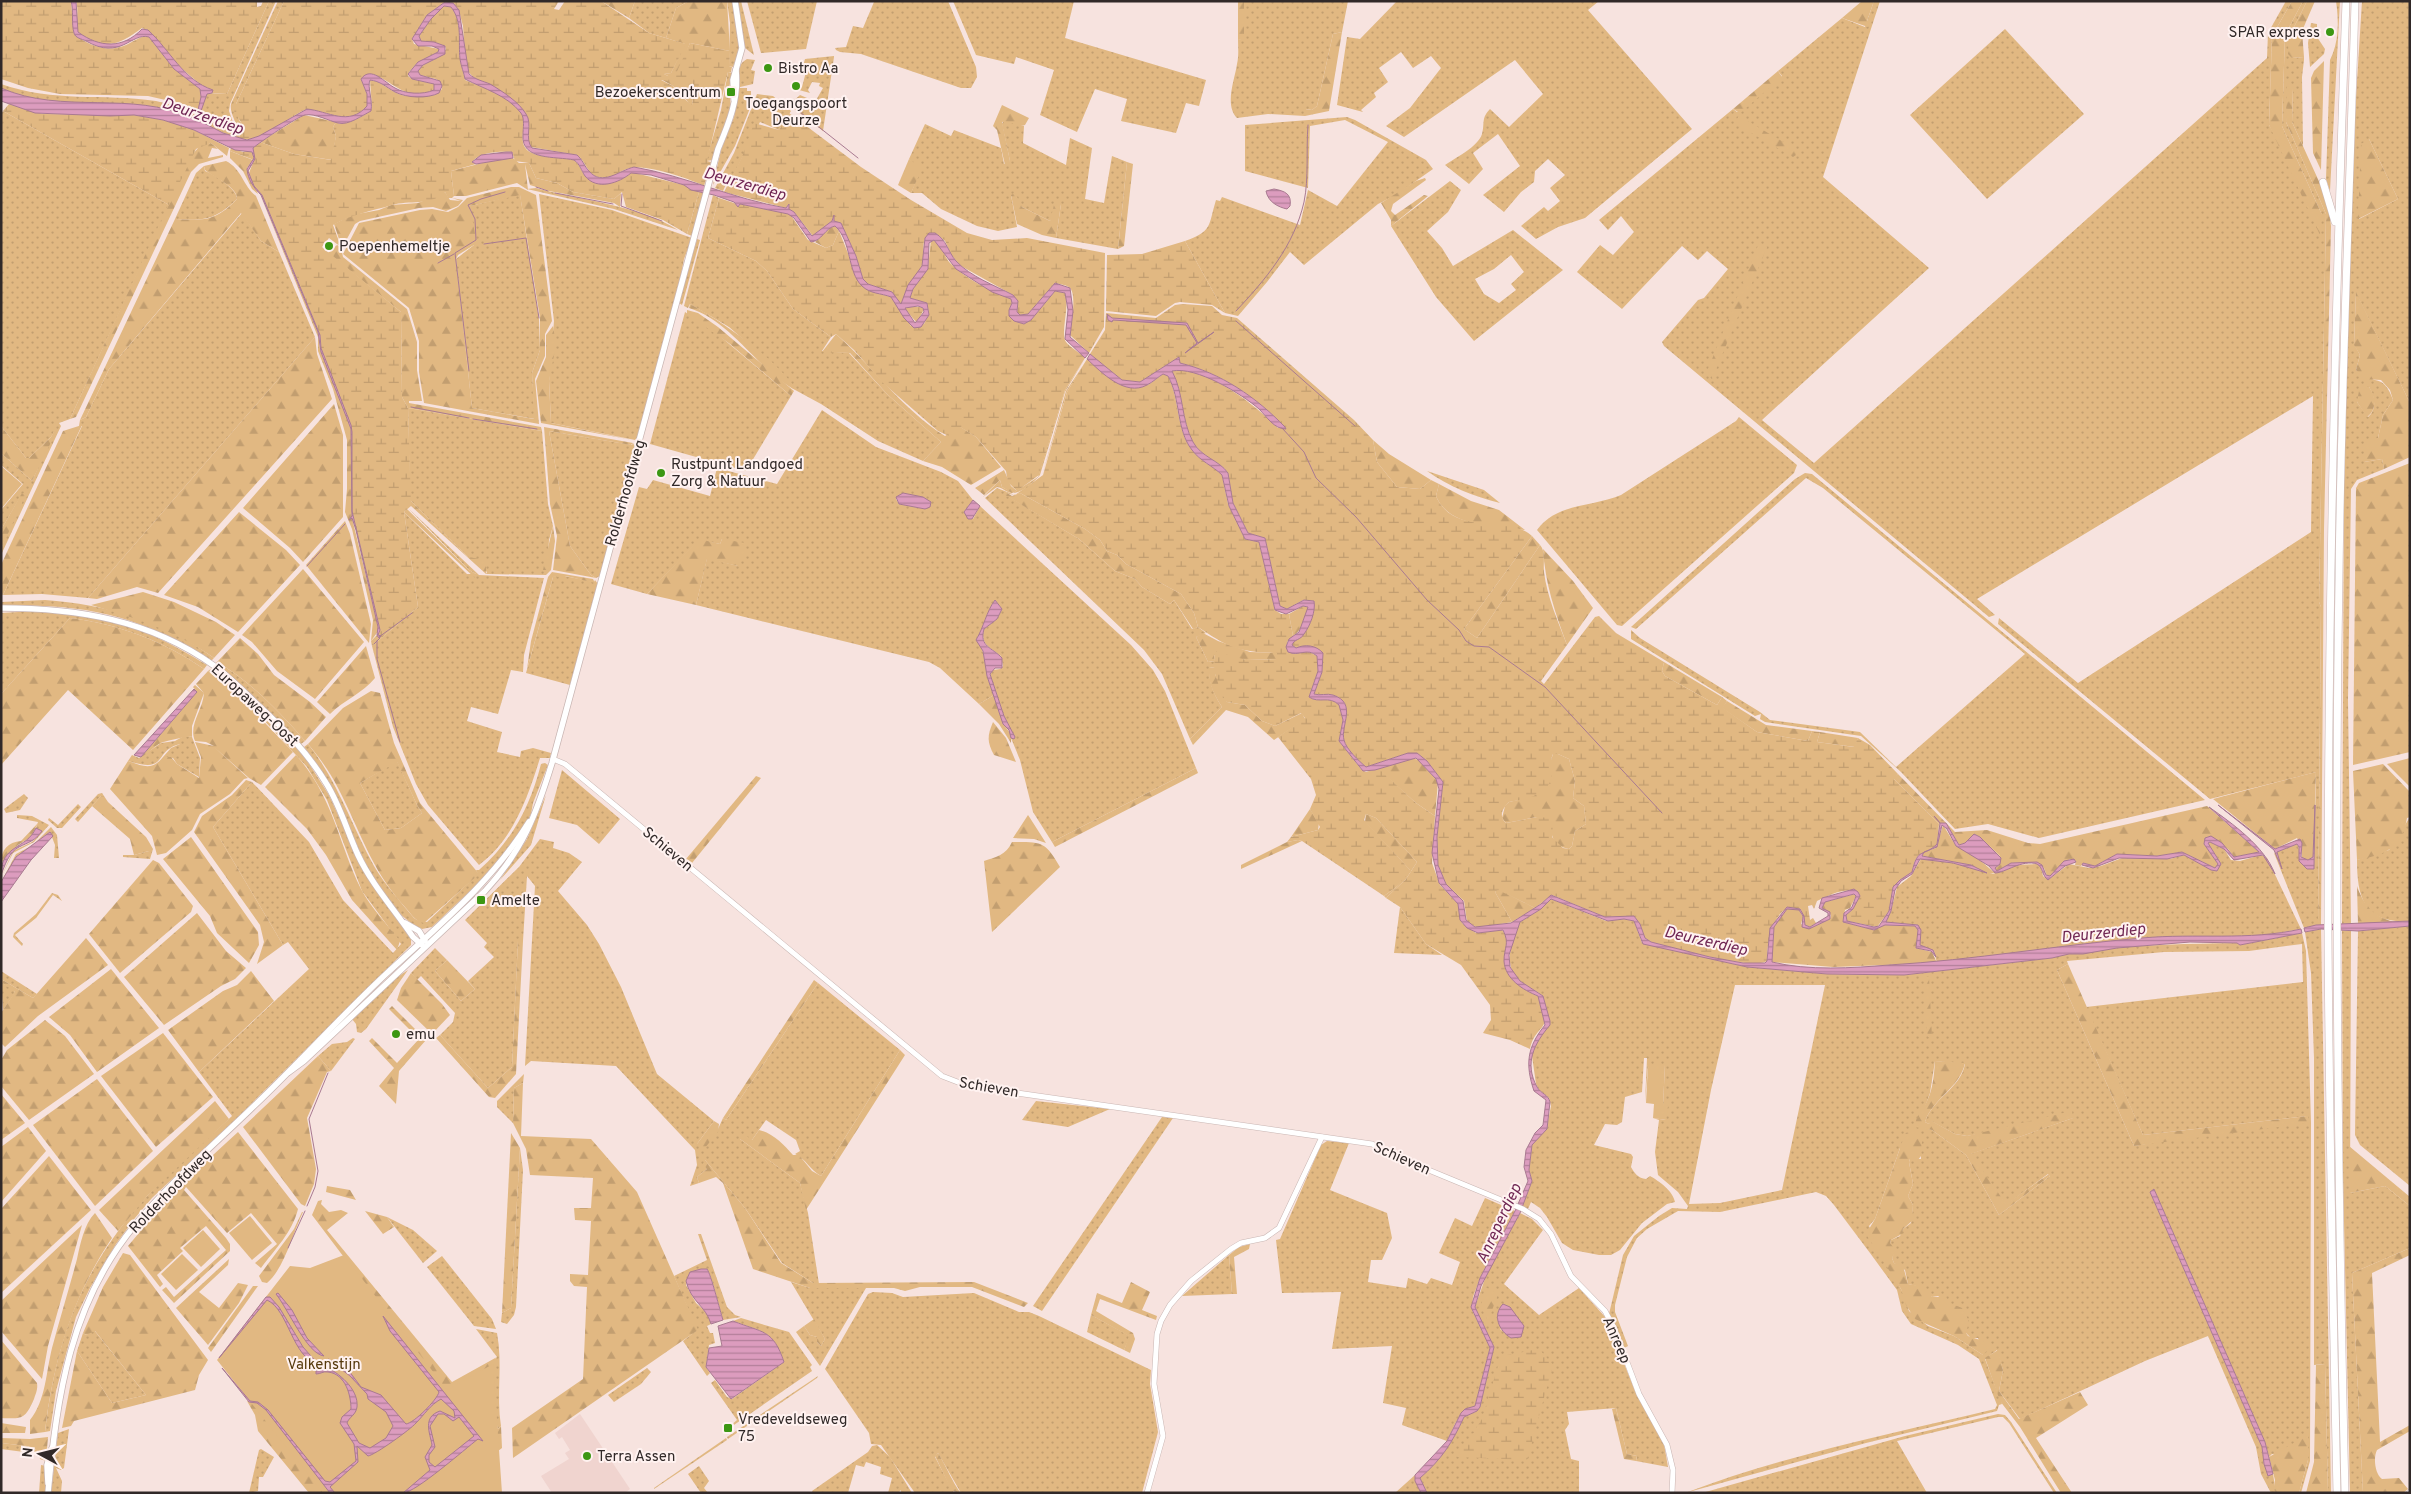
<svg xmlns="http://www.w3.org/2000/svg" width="2411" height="1494" viewBox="0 0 2411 1494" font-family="Overpass,sans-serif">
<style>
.built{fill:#f0d4cf}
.grass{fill:url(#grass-dots);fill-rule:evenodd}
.forest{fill:url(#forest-firs);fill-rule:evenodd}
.wetland{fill:url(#wetland-marsh);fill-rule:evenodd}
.green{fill:#e1b882}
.water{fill:url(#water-rules);stroke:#a97a91;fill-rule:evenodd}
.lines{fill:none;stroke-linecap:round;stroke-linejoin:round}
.stream{stroke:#a97a91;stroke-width:1}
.tertiary-casing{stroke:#c9b6b3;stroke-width:6}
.secondary-casing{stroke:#c9b6b3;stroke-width:7}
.trunk-casing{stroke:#c9b6b3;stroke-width:8}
.tertiary{stroke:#fff;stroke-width:5}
.secondary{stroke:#fff;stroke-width:5.5}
.trunk{stroke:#fff;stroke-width:7}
.poi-dot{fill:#3c9713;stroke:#fff2f0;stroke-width:2}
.labels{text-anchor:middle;stroke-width:4;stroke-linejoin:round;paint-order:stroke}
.poi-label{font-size:15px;fill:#312928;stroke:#fff2f0;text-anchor:start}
.street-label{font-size:15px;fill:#312928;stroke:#fff2f0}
.park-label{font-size:15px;fill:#56390c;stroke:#fff2f0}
.water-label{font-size:16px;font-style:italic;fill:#702653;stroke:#fff2f0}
</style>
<defs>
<pattern id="grass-dots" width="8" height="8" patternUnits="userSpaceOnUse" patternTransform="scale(1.25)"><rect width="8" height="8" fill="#e1b882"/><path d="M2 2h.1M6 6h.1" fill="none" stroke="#c29e70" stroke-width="1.8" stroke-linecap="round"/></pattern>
<pattern id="forest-firs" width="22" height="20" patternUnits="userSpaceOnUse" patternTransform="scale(1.25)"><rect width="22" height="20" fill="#e1b882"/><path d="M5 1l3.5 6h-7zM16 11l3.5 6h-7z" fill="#c29e70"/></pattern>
<pattern id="wetland-marsh" width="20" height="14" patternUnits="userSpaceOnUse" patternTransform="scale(1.25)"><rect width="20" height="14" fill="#e1b882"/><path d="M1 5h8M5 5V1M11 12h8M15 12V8" fill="none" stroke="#c29e70"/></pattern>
<pattern id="water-rules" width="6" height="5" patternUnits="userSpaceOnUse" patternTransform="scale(1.25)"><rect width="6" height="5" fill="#dc9cbe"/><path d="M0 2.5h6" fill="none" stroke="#b37f9a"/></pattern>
</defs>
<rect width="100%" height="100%" fill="#f7e3df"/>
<!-- built -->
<path class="built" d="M580,1414L630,1489L625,1493H552L541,1476L569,1459L565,1453L570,1450L562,1437L559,1439L555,1433Z"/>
<!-- grass -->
<g class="grass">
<path d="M269,1H276L230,104L229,111L234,125L228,126L199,113L207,93L227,94Z"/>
<path d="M278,1H284L236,104L239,120L242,124L239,138L236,137C241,125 229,116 231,104Z"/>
<path d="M635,1H689L676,8L666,38L649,33L629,18Z"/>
<path d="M727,1H733L740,49L733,67L729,66L730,23Z"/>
<path d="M738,1H741L754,55L745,48Z"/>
<path d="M747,1H817L806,49L761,53Z"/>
<path d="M948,1L976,67L977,77L971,88H961L861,54L840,52L836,50L835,48L846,47L853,26L863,28L874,2Z"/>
<path d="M953,1H1074L1065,38L1206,80L1199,106L1186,103L1176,133L1121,121L1127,99L1095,89L1077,132L1040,115L1054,70L1016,57L1014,64L976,55Z"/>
<path d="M1244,1H1348L1342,32L1333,34L1317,106L1312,110L1306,109L1305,116L1268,114L1237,118C1224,105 1235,79 1237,64C1239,56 1238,47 1238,39L1244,40Z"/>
<path d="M1397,1H1599L1588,10L1692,129L1585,218L1558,227L1536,239L1521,226L1544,207L1548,211L1560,201L1550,188L1565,175L1548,159L1535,171L1534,182L1521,192L1504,212L1483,195L1520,166L1498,134L1473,153L1483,169L1469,184L1445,165C1455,158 1478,147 1482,134C1485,123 1481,118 1490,109L1509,127L1543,94L1515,60L1404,137L1386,126L1410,108L1441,68L1431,56L1413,68L1401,52L1379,68L1388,82L1374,93L1376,97L1361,110L1363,112L1337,105L1347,37L1360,39Z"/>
<path d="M1874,1H1880L1823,177L1929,268L1762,420L1814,463L2267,58L2268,33L2286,1H2292L2272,36L2269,125L2322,215L2282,126L2285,35L2303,1H2307L2289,37L2292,58L2304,57V60L2302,77L2303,146L2292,122L2293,87L2286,122L2326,214L2319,602L2321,607L2318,925L2304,928L2274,853L2276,854L2277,852L2297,844C2303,854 2294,867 2314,869L2316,772L2210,799L1998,624L1999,618L2078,683L2311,532L2313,396L1977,599L1995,615L1989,617L1664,346L1662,342L1698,300L1704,298L1728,269L1707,251L1698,260L1682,246L1622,309L1577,272L1600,245L1613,255L1634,232L1621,216L1608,230L1599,220L1733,109L1737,112L1782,76L1778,71L1842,18L1865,27Z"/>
<path d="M2336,1H2340L2330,191L2326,179L2330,60C2339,42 2339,22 2336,1Z"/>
<path d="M2362,1H2410V403L2356,293L2354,344L2360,355L2356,370C2373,387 2383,371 2393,400L2383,415L2378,438L2364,462L2382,459L2384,469L2357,480L2351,489L2348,700L2351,924L2342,925L2344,481L2354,129ZM2369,139L2398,199L2359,219ZM2369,387C2375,396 2377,410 2368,417L2357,402Z"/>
<path d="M2311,23L2317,24V37L2325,49L2324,54L2310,67L2308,43Z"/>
<path d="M2005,29L2084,114L1987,199L1910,115Z"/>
<path d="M834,56V57L823,131L789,105L800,95L807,98L806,100L803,98L800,103L803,107L811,109L823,88L819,86L820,83L812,82L808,90L810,93L799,90L798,87H802L807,68L803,66L805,59Z"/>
<path d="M747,59L755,60L751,70L755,71L753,84L740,87C739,76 736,65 747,59Z"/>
<path d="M728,72L733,73L729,87L731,108L713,160L706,161L721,110Z"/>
<path d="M1,84C55,103 101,93 156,101C184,106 207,123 235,129L234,137C221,131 204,128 196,115L191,118C131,90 61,117 1,88Z"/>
<path d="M739,88H747V91H751V95H754V98L735,146L713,185L721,150L734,117Z"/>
<path d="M757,94L773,96L791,111L779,130L760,122L731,180L727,182L723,191L715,188L734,153Z"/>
<path d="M3,111L169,205L70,419L59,423L61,426L1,555V549L22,494L1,530V510L23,484L1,465V453L32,481L55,430L51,437L29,458H26L1,426V114Z"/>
<path d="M1347,117L1355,120L1426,160L1433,169L1396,195L1378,204L1304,265L1290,252L1267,282L1238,316L1225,313L1185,241C1213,231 1208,226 1216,200L1220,201L1222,197L1300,225L1308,190L1337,206L1388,142L1345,120L1310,126L1308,188L1245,171V125Z"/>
<path d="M1004,120L1024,126L1023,143L1066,165L1070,138L1092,148L1085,199L1104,203L1112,156L1127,162L1118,249L1056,238L1061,204L1050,221L1022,207L1011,195L1017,227L998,231L977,226L941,209L922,193H911L920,171L909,159L925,124L951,136L954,130L1001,148L1004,164L1010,161L1002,124Z"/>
<path d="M204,166L205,171C214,174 238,190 237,199C215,220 205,221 175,219L196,173Z"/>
<path d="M1450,181L1461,190L1448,212L1427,231L1442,248L1453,266L1513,230L1563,270L1474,341L1436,297L1391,226ZM1511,255L1524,272L1511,284L1516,290L1499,303L1484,294L1475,279L1494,269Z"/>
<path d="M536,188C579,200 639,205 678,230L614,209L527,189Z"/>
<path d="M259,192L318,332L320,349L336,389H333L318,351V337Z"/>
<path d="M699,192H704L692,236L687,234Z"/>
<path d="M520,194L539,319L540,350L532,373L535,419L472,408L456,259L474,245L470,206Z"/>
<path d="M539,194L612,210L692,238L684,259L679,285L637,438L635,440L551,423L549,381L554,321Z"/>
<path d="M713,195L719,198L708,238L756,261L767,271L793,309L831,337L822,351L849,353L887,394L941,442L923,461L878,441L821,404L797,391L774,366L729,327L690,304L688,308L684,306Z"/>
<path d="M242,213L261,241L279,252L315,337L88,598L42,594L3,595L82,426H79L80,420L86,417L109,369Z"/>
<path d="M697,239L700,240L682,305L679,303Z"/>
<path d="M685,312L715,332L791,396L746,471L650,444Z"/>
<path d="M1084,360L1065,392L1040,475C1035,481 1021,494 1012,493C1007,493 1003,488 997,487L983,497L1000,480L1002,487L1013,493L1038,477L1065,390Z"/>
<path d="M1086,361L1067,392L1042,476C1034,487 1017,500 1005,492L1006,495L1079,539L1115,571L1135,579L1142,587L1170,604L1174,600L1192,629L1198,627L1206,633L1196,637L1208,662L1215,661V667L1209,668C1209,683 1214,695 1222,707L1190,739L1162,674L1144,650L985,498L997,488L1015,495L1042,476L1066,391Z"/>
<path d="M408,408L542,431L548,504L553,526L549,540L547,570H551L546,575L486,574L487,572L468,557L410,500Z"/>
<path d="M822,410L876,447L941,472L958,481L973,500L964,512L973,519L980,506L1131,645L1153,670L1165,691L1196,768L1052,842L1033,812L1020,760L1011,738H1015L1004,716L990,675L993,670L1000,669L1003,666L1001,656C990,647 980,645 984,629L997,619L1002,609L995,600C986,613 986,626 977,638C987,656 986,676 994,695L979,704L940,668L929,662L696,605L707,558L738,566L722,539L720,544L699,540L647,594L611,584L639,487L647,489L653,480L710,496L717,468L777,484ZM923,497L931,503L925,509L899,504L896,499Z"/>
<path d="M1739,417L1797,465L1794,473L1622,626L1617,625L1537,530C1556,503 1593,507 1621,495L1736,421Z"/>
<path d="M549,431L632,445L633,443L635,447L600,576L596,578L591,575L570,546Z"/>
<path d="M1427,471L1484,490L1500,503C1475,497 1448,486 1427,471Z"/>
<path d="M1805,473L1812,474L2205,800L2039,838L1988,824L1955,829L1901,772L1861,736L1765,722L1760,719L1761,714L1755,716L1631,639V630L1640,638L1760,712L1770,720L1860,732L1896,767L2025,654L1823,488L1806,478L1636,629L1631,627L1795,479Z"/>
<path d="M408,508L479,575L544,578L524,655L523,672L511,670L498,714L471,707L467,721L502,732L497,752L520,757L521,751L533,748L551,753L550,758H540C528,797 513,840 479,865L428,805L416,784L393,727L372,646L418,607L404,512L467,574H476L469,570Z"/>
<path d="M560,575L594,582L595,580L598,584L570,685L526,673L553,577Z"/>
<path d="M45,600C106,604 165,622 214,658L211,661C142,616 84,603 1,606V602Z"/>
<path d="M36,611C53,612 70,612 87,614C129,621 171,643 207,665L204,669C164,641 118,624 70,618L1,694V613Z"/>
<path d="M217,662C250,681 280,712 305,741L301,744L248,691L215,664Z"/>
<path d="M212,668L286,736L306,759L329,795L365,874L411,939V945L232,1123L152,1198L135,1218L116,1244L90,1288L76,1317L56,1391L50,1431L45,1432C56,1341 79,1275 139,1205C167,1172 201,1145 232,1116L199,1072L309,969L288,942L283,945L213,827L252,782L309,842L343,900L393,953L401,944L362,891L327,800L307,767L261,717L208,671Z"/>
<path d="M184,736L192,737L200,758L199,777L177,764L173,758L163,757L171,748L180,744C152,751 170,774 128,761L132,755L139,758L161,743L175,741Z"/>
<path d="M308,744C338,781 351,825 374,866C385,885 400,901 414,918L417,920L427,922L478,874L476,870H479C512,841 530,807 541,764L545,763L548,765L533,803L531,814L524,827L488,874L432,927L422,929C375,907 355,835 334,792C326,776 315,761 304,747Z"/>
<path d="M397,761L417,805L422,813L401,828L385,830L360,783Z"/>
<path d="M562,770L620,819L599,844L577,825L549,818Z"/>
<path d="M102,793L104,796H101L78,822L75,819L98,794Z"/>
<path d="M24,794L28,798L20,810L6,813L4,809Z"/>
<path d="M546,795L531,845L500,880L527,839Z"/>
<path d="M78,804L81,807L62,828H57L48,820L49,818L58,825Z"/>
<path d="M17,815L32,816L49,825L34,842L13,853L1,877L13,851L32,842L39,835L36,828L38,822L17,818Z"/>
<path d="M2410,817V921C2365,924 2357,899 2357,860L2389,850Z"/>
<path d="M51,827L57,835L59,858H54L55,845L50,832L16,857L1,882L16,854L33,845Z"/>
<path d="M540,839L554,842L553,848L569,853L582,862L558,891L587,925L599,944L621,987L657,1074L714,1121L697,1144L718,1129L723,1118L726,1120L818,983L900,1050L821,1176C810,1170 806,1159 795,1154L800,1151L796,1140L766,1120L752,1140L740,1139L800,1183L808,1213L819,1284L813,1283L782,1263L745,1208L705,1160L707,1169L697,1177L699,1183L690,1186L697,1165L695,1150L616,1066L531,1061L525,1066L535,886L527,876L523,941H518L512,1067L488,1088L440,1035L453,1022L455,1013L421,976L417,980L411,973L435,948L447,960L435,971L461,1001L475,989L468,981L494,957L484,947L487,943L465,920L519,867Z"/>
<path d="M149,842L153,849L150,859L123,857V855H134L149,851Z"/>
<path d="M2210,842L2224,849L2231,860L2240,861L2261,855L2267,858L2301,929L2255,937L2140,938L1937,963L1934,951L1920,945L1918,925L1886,922L1891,911L1897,887L1911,876L1921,859L1953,863L1993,874L2014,865L2037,864L2041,867L2043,876L2048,880L2069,864L2089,868L2101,866L2122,858L2170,859L2184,855L2211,870L2217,871L2220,862L2208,843Z"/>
<path d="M52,893L58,895L62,901L53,895L36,918L15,935L23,944L22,946L13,937L14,933L36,914Z"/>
<path d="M1551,899L1606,921L1624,919L1634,921L1642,943L1747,967L1827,974L1904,975L2052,958C2065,952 2082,952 2097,950C2145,944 2188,944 2237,943L2240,945L2302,933L2306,951L2311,1123L2310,1461L2301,1493H2299L2308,1460L2272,1454L2269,1457L2265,1442L2154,1189L2150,1192L2262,1447L2264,1464L2271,1475L2273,1474L2276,1493H2271L2261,1474L2256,1447L2208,1336L2145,1361L2020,1419L1999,1391L2003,1370L1997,1350L1985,1359L2002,1404L1999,1405L1997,1411L1866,1443L1685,1493C1785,1455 1891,1434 1995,1409L1997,1405L1979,1359L1958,1345L1911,1324L1902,1311L1897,1290L1870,1253L1834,1205L1826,1196L1816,1192L1720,1212L1678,1211L1647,1229L1637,1238L1627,1257L1615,1305V1312L1628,1346L1624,1348L1609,1314L1623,1255L1634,1236L1659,1216L1672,1208L1687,1209L1688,1206L1678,1192L1658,1175L1655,1152L1659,1120L1653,1118L1666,1120L1663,1105L1665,1065H1648L1645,1103L1647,1058H1644L1642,1092L1625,1097L1622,1122L1617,1125L1605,1124L1594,1145L1631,1154L1633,1157L1631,1167C1635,1174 1638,1178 1646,1179L1650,1176C1659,1181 1673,1191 1675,1202L1667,1204L1642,1223L1620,1250L1611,1255H1599L1573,1250L1562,1243L1547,1217L1540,1208L1531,1202L1528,1209L1522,1207L1532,1181L1529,1170L1532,1145L1547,1126L1551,1106L1549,1098L1539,1090L1536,1084L1532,1056L1534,1044L1550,1024L1543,996C1536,990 1527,987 1520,981C1501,964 1513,941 1520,922L1541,909ZM2302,944L2303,982L2086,1007L2143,1135L2308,1116L2134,1146L2057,970L2068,964L2067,961L2164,952L2249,951ZM1735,985H1825L1782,1190L1720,1203L1689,1204L1711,1090ZM1935,1061L1965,1064C1961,1088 1932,1099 1925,1122L1929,1124L1931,1121L1955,1134L1967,1136L2073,1118L1970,1154L2006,1205L2048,1174L2050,1176L1999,1215L1966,1155L1932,1130L1918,1126L1930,1093ZM1921,1146V1159H1910L1909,1162L1913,1184L1908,1196L1913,1205L1911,1223L1903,1229L1900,1236L1891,1240L1890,1243L1894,1253L1892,1258L1894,1263L1905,1270L1908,1284C1922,1286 1921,1291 1932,1297L1938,1296L1966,1316V1333L1971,1338H1978L1983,1355L1954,1336L1928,1326L1909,1311L1904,1295L1869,1226L1875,1219L1900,1148Z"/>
<path d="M1400,907L1426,944L1442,955L1394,953Z"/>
<path d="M2410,926V1186L2360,1145L2355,1135L2358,931Z"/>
<path d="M2321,929L2331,1493H2328L2325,1364L2314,1365V1058L2311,973L2305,932Z"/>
<path d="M2342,930L2351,931L2350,1193L2385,1186L2410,1206V1248L2352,1273L2363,1493H2350L2343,1176Z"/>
<path d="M408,970L366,1029L361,1033L357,1032L356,1024L352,1019L396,978Z"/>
<path d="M1,971L37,994L33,998L1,979Z"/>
<path d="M1,982L14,990L15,993L3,1010Z"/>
<path d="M353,1038L355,1039L331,1071L318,1056L332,1044L347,1042Z"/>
<path d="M524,1074L523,1083L514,1088L513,1123L497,1107V1101Z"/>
<path d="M1036,1101L1110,1109L1068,1127L1022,1120Z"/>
<path d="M1162,1117L1173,1118L1042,1311L1033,1306Z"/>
<path d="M1327,1141L1349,1143L1330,1190L1387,1213L1392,1238L1382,1260H1371L1368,1282L1406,1288L1408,1278L1427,1284L1431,1278L1452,1285L1460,1262L1439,1253L1455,1218L1472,1226L1485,1198L1515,1211L1480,1278L1473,1297L1472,1310L1490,1348L1475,1406C1456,1414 1456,1424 1447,1441L1402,1425L1406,1408L1383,1403L1392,1346L1332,1349L1341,1292L1282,1293L1276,1240L1280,1239L1321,1145Z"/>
<path d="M520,1148L523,1170L516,1307L514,1315L507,1324L501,1322L502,1313L511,1308Z"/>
<path d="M1520,1213L1532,1219L1543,1230L1504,1284L1539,1315L1579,1288L1606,1318L1635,1391L1664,1444L1668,1467L1636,1461L1637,1456L1627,1454L1616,1408L1567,1412L1569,1424L1565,1430L1571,1459L1579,1461V1493H1427L1420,1478C1442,1459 1452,1443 1464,1417L1475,1412L1480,1407L1494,1347L1475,1307L1487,1273ZM1516,1318L1521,1322L1511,1338L1500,1329Z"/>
<path d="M387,1217L413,1230L437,1251L423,1263Z"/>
<path d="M698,1234H701L727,1307L735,1315L741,1317L723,1320C719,1307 713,1279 707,1269L690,1272L686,1285L696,1303L708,1314L711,1324L707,1326L710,1333H713L715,1343L709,1345L706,1367L710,1373L707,1376L683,1341L697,1330L674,1276L707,1260Z"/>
<path d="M1229,1255L1232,1294L1182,1296Z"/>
<path d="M442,1256L492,1319L496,1329L474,1326L427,1267Z"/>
<path d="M791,1282L810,1288H866L820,1366L796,1332L804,1326L810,1335L817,1337V1342L821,1346L825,1339Z"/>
<path d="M873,1292L892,1293L903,1297L974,1293L1019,1312H1029L1039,1316L1151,1370L1150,1384L1158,1432L1142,1493H961L938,1453L935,1457L954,1493H915L881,1445L871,1444L869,1433L825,1369L868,1294Z"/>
<path d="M1091,1315L1130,1336L1124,1350L1087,1332Z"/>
<path d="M741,1318L789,1332L812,1365L810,1367L812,1371L731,1427L730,1426L737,1420L711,1383L715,1380L727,1397L732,1399L784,1362C773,1330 763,1332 733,1321Z"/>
<path d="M476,1329L497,1333C503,1364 496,1395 501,1426L498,1429L495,1418V1359L497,1357Z"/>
<path d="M94,1330L146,1395L112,1403L77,1351L83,1333L86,1335Z"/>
<path d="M647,1368L651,1372L641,1384L614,1402L608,1395Z"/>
<path d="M818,1376L817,1378L728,1439L727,1437Z"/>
<path d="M1998,1414L2005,1415L2011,1422L2057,1493H2054L2009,1423L2003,1417H1998L1897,1441L1927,1493H1702L1905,1436Z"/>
<path d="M69,1429L64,1468L61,1470L56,1468L62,1481L61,1493H51L58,1433Z"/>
<path d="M726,1438L727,1440L654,1489V1488Z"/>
<path d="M1,1443L27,1446L41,1452L40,1459L39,1454L1,1449Z"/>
<path d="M877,1445L890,1457L912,1493H901V1490L898,1493H888L892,1478L880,1474L881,1467L866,1462L864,1467L856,1465L848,1493H813L812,1491L868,1452L872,1446Z"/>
<path d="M261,1449L274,1457L263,1477H259L258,1491L249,1493L259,1450Z"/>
<path d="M41,1465L46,1466V1493H39Z"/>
<path d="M699,1466L709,1481L704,1488L708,1493H701L688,1474Z"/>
<path d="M1415,1475L1421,1493H1395Z"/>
</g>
<!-- forest -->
<g class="forest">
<path d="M601,1H635L629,18Z"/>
<path d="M689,1H727L730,51L690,43L675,83L683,94L693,99L692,106L673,86L659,78L668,76L664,74L671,73L685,44L666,38L676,8Z"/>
<path d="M1238,1H1244V41L1238,39Z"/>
<path d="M1862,1H1874L1867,21L1868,27L1842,18Z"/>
<path d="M2292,1H2303L2285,35L2282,126L2322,215L2320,235L2269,125L2272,36Z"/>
<path d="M2307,1H2315L2302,31L2304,57L2292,58L2288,54L2289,37Z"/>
<path d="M1342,32L1329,111L1305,116V109L1312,110L1317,106L1333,34Z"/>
<path d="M2324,61L2321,170L2313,153L2311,78L2314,71Z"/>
<path d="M1778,71L1782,77L1740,113L1733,109Z"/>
<path d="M2287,86L2293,87L2292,122L2322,188L2329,209L2331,226L2324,529L2321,925H2318L2321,607L2319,602L2326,214L2286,122Z"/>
<path d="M1002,105L1029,118L1025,125C1017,128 1009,119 1002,122L1010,161L1009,164L1005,165L997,130L993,126Z"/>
<path d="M304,115L336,122L333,127L336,136L332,160L294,154L260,142Z"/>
<path d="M1739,116L1797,150L1796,155L1793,157L1734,123Z"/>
<path d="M2369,139L2398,199L2358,219L2361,144Z"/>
<path d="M211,143L218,149L212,148L208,158L223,155V157L199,164L191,172L76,417L70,419L190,157L200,146Z"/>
<path d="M230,151L253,160L247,168L258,194L252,189L243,171L230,158Z"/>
<path d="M513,158L519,163H529L536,178L557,183L573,192L614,199L621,193L620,207L614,203L549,191L530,185L525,164L528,190L517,183L466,196H454L451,171L490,161Z"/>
<path d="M909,159L919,166L921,171L911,193L898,185Z"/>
<path d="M226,161C242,169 243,186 256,196L279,252L261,241L241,213L109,369L86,417L80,420L175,219C204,221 216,221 237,199C238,187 213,177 205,170L204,166Z"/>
<path d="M1127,162L1133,164L1124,246L1118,249Z"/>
<path d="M1425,178L1426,180L1393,204L1391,211L1395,215L1424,195L1428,196L1391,226V220L1381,203L1416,181Z"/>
<path d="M511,187H519L536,195L552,321L545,334V356L535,379L539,424L424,403L419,372V341L409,308L343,254L359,223L420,210L432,209L448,212L458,207L467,198ZM520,195L540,318V350L532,373L534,419L472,408L456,259L458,255L474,245L475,234L470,206Z"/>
<path d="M445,192L450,200L461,201L452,198L463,200L458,206L446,211L433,207L419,208L360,221L355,224L342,248L334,224L352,215L379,210L391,205L418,203Z"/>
<path d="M1015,193L1022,207L1050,221L1054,205L1061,204L1056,238L1042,235L1017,224L1011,195Z"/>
<path d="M835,226L839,231L833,245L826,248L815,242L831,227Z"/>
<path d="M1759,243L1767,247L1712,379L1706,374Z"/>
<path d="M337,245L341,247L343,257L407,309L417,342V370L422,401H409V403L541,427L542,431L408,408L402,397L401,312L328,253Z"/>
<path d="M2356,292L2410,403V457L2384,469L2382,459L2364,462V446L2367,439L2378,438L2383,415L2393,400L2390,390L2381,380L2363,379L2356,370L2360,355L2354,345Z"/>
<path d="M690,304C720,320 779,361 797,391C758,371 732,321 689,308Z"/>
<path d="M687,310L698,313L718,327L794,391L791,396L730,344L687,314Z"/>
<path d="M553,326L556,345L549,381L551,423L633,440L541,423L536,381L546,357V335Z"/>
<path d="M836,334C872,366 903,410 945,436L959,426L976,437L1001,467L971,485L942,467L923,461L941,442L887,394L850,353L822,352Z"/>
<path d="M315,337L317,354L332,399L158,593L137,587L97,599L88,598Z"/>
<path d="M2364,385L2369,387C2376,396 2377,410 2367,417L2357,402L2359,391Z"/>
<path d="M333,389H336L351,429L352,518L379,630L371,641L373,620L352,529L345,512L347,489V440Z"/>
<path d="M334,404L343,435V517L303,562L290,548L243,508Z"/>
<path d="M82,425L3,595L1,594V565L63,431Z"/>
<path d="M1,426L26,458H29L51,437L55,429L57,430L32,481L1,453Z"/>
<path d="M544,427L633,443L631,445L549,431L570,546L591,575L596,578L553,570L557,536L550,504Z"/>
<path d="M1373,440L1389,454L1431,480L1420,489L1397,487L1377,462Z"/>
<path d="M2410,463V752L2353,765L2356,488L2359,483Z"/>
<path d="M1004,470L1011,486L1017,491L1012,493L1002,487L1000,480L984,495L975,488Z"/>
<path d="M1439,484L1471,501L1499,510L1525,530C1496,526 1449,528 1436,496Z"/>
<path d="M1004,491L1012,496L1020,493L1085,529L1100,540L1107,551L1117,555L1126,564L1181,594L1194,613L1198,627L1193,629L1174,600L1170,604L1142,587L1135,579L1115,571L1079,539L1005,495Z"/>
<path d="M22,493L26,494L1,549V530Z"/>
<path d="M410,500L468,557L486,560V574L411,506Z"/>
<path d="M407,509L469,570L476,574L475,578L404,512Z"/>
<path d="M239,512L286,550L300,565L238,632L198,607L164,595Z"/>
<path d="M345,521L350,534L371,624L369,643L306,565Z"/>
<path d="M553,526L555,541L551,570H543Z"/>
<path d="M1532,536L1540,545L1477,638L1464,629Z"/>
<path d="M699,539L720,544L722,539L745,543L746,551L738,566L707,559L696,605L647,594Z"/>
<path d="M1543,549L1573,581L1593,608L1567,645C1555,613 1545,583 1543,549Z"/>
<path d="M303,569L364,642L315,699L277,671L252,642L242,635Z"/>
<path d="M552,572L593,579L595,583L566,576L553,577L527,669L531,641L548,577Z"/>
<path d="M143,592L174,602L216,622L235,635L214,658C176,631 136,618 91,605Z"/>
<path d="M1303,606L1308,607C1308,617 1301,631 1293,636L1289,614Z"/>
<path d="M70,618C118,624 164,641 204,669L133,750L68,690L1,765V694Z"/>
<path d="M1203,633L1218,641L1250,652L1277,653V659L1246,660L1214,655L1215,661L1208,662L1196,637Z"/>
<path d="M240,638L258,654L274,675L310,702L326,717L305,741C280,712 250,681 217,662Z"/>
<path d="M366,646L375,678C363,693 344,700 330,714L317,702Z"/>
<path d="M1664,662L1722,697L1717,705L1665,676L1662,671Z"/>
<path d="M1215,667V674L1227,702L1245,705L1262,721L1275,726L1302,713L1305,719L1274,740L1248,717L1226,710L1193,745L1190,739L1222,707C1214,695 1208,683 1209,668Z"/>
<path d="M208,671L239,696L293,752L261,785L249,778L214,747L248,778L244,779L230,794L200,814L196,808L200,814L192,830L166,853L157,855L152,836L110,789L128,761C143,766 152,771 163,757H171L177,764L199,778L201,757L195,742L214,746L206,742L195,741C188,725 203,710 204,693L192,726V737C188,736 165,741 161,743C154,746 148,754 141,757L197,692L193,687L195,685L204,693L196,684Z"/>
<path d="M371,691L380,693L394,743L420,803L479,874L424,923C415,922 410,912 404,906C370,868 361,832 338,788C330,772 319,757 308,744L343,708ZM397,762L417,805L422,813L401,828L385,830L360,783Z"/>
<path d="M994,695L1004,725L1011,734V743L999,724L979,704Z"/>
<path d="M1727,701L1766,725L1812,731L1808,741L1757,732L1722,708Z"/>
<path d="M993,722L1006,738L1016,762L994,755C987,742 987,736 993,722Z"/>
<path d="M1820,732L1858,738L1855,747L1817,742Z"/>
<path d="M1553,754H1558L1569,759L1575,781L1573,798L1584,806L1586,824L1575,831L1572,846L1569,849C1560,848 1550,840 1552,830L1537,817L1506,823L1502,818L1505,806L1509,802L1518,800L1551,777V760Z"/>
<path d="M296,755C333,796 338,842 361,889C371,908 387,924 400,941L397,950L352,900L326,855L307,829L265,787Z"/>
<path d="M1411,758L1419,760L1438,782L1435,816L1416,803L1378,769Z"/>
<path d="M2410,758V787L2387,764Z"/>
<path d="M2383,764L2410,792V817L2407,818C2402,848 2385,855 2357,860L2353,771Z"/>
<path d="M1196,768L1198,773L1055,847L1052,842Z"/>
<path d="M2316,772L2313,857L2308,860L2302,859V846L2297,838L2275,849L2213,799Z"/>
<path d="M1898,774L1955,832L1987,830L2028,843L2040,844L2207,806L2259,852L2234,857L2228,849L2207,837L2204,844L2218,864L2215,868L2182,852L2157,856L2117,854L2095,866L2083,863L2081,866L2075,865L2076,861L2070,859L2050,876H2047L2044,868L2037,862L2011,863L1997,871L1994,869L1999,865L2000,856L1980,837L1974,834L1965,843L1959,845L1946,823L1939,824L1893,778Z"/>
<path d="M756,776L761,778L692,863L686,859Z"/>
<path d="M246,780L252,782L213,827L283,945L257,964L264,942L260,925L194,832L202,816L232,795Z"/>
<path d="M101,796H104L108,802L146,837L149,842V851L134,855L130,839L92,806Z"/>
<path d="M1310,809L1319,823L1318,830L1291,837Z"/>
<path d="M1366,814L1376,818L1417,862L1406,879L1386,898L1384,896L1395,888L1410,870L1365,822Z"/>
<path d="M1028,815L1030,818L1046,843L1034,839L1013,838Z"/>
<path d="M38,823L31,837L18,845L1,863C1,850 8,842 21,841Z"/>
<path d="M1943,825L1956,846C1970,850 1984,864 1995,873L1987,874L1971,865L1922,856L1924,852L1936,848Z"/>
<path d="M191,837L258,932L259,945L249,963L217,933L210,916L163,859Z"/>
<path d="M1298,840L1302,841L1241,869V865L1287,842Z"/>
<path d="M1012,842C1042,842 1045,841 1060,867L992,932L984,861C996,857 1006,855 1012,842Z"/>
<path d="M153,860L159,863L193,906L191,912L120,973L89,934Z"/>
<path d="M2357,886C2364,906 2373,916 2394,922L2358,924Z"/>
<path d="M1498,889L1535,908L1512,922L1495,892Z"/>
<path d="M1855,894L1856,896L1850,908L1845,910L1843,922L1874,930L1884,925L1915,926L1918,930L1916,948L1932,952L1937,963L1833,967L1772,962L1774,927L1787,909L1799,910L1803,917L1801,924L1811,928L1830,919L1831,915L1822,908L1825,902Z"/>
<path d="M197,913L226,951L246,968L235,979L221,986L164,1025L124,977Z"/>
<path d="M86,938L108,965L38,1016L5,1047L1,1043V1013L15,992L1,982V979L33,998Z"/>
<path d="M518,940L523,941L516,1074L495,1098L489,1097L436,1038L440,1035L488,1088L512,1067Z"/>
<path d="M447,960L475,989L461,1001L435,971Z"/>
<path d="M2068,964L2143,1135L2308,1116L2309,1123L2134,1146L2057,970Z"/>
<path d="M111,969L159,1028L97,1072L70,1035L49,1017Z"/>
<path d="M251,971L274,1001L199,1072L168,1030L223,991L237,985Z"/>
<path d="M411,973L442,1004L450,1015L432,1034L397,1000L401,988Z"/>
<path d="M1924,976L1929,977L1932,1037H1928L1925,1020Z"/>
<path d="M814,980L818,983L726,1120L723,1118Z"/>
<path d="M392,1006L426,1040L399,1071L396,1104L379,1086L394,1068L369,1041L372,1038L397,1063L419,1039L389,1009Z"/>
<path d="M45,1020L65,1036L94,1074L29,1120L1,1086V1060L7,1050Z"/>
<path d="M163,1033L213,1097L156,1147L101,1076Z"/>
<path d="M900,1050L905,1055L806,1210L800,1183L740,1139L744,1134L752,1140L759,1130C773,1133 784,1145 793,1155H799L812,1171L821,1176Z"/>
<path d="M318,1056L331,1071L327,1072L307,1118L316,1169L314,1184L305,1206L301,1204L243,1127Z"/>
<path d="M1935,1061L1965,1063C1960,1088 1932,1099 1925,1122L1929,1124L1930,1120L1955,1134L1967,1136L2072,1111L2073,1118L1971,1154L2006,1204L2049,1174L2050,1176L1999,1215L1966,1155L1932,1130L1915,1127L1922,1141L1921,1156L1918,1160L1910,1159L1909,1162L1913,1184L1908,1196L1913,1205L1912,1221L1903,1229L1902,1234L1891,1240L1890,1243L1896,1251L1892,1258L1894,1263L1903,1266L1908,1284L1920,1286L1932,1297H1946L1949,1303L1962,1308L1969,1321L1966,1333L1968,1336L1995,1345L1983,1355L1954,1336L1915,1319L1906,1305L1901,1289L1866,1234L1875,1219L1905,1134L1915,1126C1916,1114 1923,1111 1927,1101C1933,1089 1934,1075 1935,1061Z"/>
<path d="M97,1079L153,1151L95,1206L33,1125Z"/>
<path d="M523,1083L521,1136L591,1139L637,1192L698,1330L513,1458L512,1428L583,1379L587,1287L574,1286L570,1281V1274L588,1275L591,1221L575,1220L574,1208H591L593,1178L530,1175L526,1149L513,1123L514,1088Z"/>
<path d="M1,1094L25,1123L1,1140Z"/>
<path d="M215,1101L229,1119L148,1195L118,1231L99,1210Z"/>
<path d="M714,1121L719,1124L718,1132L704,1149L697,1144Z"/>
<path d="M28,1127L46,1151L1,1202V1147Z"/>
<path d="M238,1132L298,1209C292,1233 275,1249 261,1268L255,1263L277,1244L251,1213L227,1233L186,1187L184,1190L226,1238L230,1244V1251L174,1303L162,1290L166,1287L174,1297L226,1250L206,1226L180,1248L183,1251L157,1275L163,1284L160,1287L128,1246L176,1189Z"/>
<path d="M511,1133L520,1148L511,1308L502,1313Z"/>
<path d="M2349,1146L2410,1197V1206L2385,1186L2350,1193Z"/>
<path d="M49,1156L91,1210L1,1293V1209Z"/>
<path d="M705,1160L745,1208L781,1263L813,1283L974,1282L1028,1303L1024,1307L972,1287H920L905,1291L894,1288H810L753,1269L723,1183L716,1177L699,1183L697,1177L707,1169L703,1164Z"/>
<path d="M327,1186L350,1190L356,1200L326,1192Z"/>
<path d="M322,1200L321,1204L329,1212L341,1210L348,1213L327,1230L452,1382L497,1357L495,1359V1418L498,1429L501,1426L502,1448L454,1485L371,1293L312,1215L318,1201Z"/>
<path d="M365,1211L387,1217L394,1227L383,1234Z"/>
<path d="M302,1212H303C293,1233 284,1269 267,1283L262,1282L259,1276L294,1229Z"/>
<path d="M95,1213L112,1238C72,1297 53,1362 45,1432L30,1434V1420C46,1400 46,1372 52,1348C60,1318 69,1289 77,1259C80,1245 84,1224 95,1213Z"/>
<path d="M82,1225L48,1346L42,1379L1,1331V1301Z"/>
<path d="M1250,1244L1249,1249L1234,1257L1237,1294H1232L1229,1255L1239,1247Z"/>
<path d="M2410,1248V1255L2372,1273L2380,1442L2410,1425V1431L2377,1450C2373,1458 2375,1474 2382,1479L2399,1478L2408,1489L2403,1493H2363L2352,1273Z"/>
<path d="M123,1253L130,1255L208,1360L199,1375L195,1390L74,1421L71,1426L62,1428L77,1351L112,1403L146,1395L95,1331L86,1335L83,1333L103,1287Z"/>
<path d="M229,1259L228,1265L199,1292L219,1308L238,1283L248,1285L239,1303L208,1345L176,1308Z"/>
<path d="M1131,1282L1150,1292L1142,1310L1157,1316L1156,1320L1100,1299L1096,1311L1133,1333L1135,1339L1130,1353L1124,1350L1129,1336L1091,1315L1097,1293L1122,1303Z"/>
<path d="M253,1286H258L211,1352L208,1348Z"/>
<path d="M1485,1287L1497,1293V1297L1488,1321L1481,1307Z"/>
<path d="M814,1319L825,1339L821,1346L817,1342V1337L810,1335L804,1326Z"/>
<path d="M1,1340L37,1383C38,1389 36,1393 34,1399C25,1419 23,1419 1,1418Z"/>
<path d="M1998,1350L2003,1370L1999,1391L2019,1419L2080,1392L2088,1405L2036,1438L2072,1493H2061L2020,1427L2000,1401L1985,1358Z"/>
<path d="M2325,1364L2328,1493H2306L2314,1462L2316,1365Z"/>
<path d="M247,1401L257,1403L330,1493H309L258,1431L255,1415Z"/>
<path d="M1616,1408L1627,1454L1637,1456L1636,1461L1624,1459L1612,1409Z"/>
<path d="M1,1423L26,1427L25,1433H1Z"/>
<path d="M2308,1435V1460L2299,1493H2276L2274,1489L2275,1480L2269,1457Z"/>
<path d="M48,1437L46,1461L40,1459L41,1452L27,1446L1,1443V1438L30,1439Z"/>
<path d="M938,1453C944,1462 955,1487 961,1493L952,1491L935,1456Z"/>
</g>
<!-- wetland -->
<g class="wetland">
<path d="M1,1H71L74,34C89,46 108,53 126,45C133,42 140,36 148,36L174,69L200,89L201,97L199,110L183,104L148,96L60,94L28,88L1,79Z"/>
<path d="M76,1H257V7L261,6L263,1H269L227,94L212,93V90L201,85L180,67L147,30L142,28C124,41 111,50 89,39C84,36 78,34 77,29C76,20 79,10 76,1Z"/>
<path d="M284,1H559L554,9L559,10L565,1H601L649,33L686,44L671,73L664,74L670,77V81L661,80L673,86L677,93L692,105L693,99L683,94L672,82L690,43L730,51L729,66L732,67L731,72H728L707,161L711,162L704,186C691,179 645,164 630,168C619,170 613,181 598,177C587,174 586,161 577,155L531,147C527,141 529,135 529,128C529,114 519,106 509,97C495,85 473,84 466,67L463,26L459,11L453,3L445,2L427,15L412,39L414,44L439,49L438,52L417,63L409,72L408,76L412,79L434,84V90C405,105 389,75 368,74L361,79L367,94V106C349,127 328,111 307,109C290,115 255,147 239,138L242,124L234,111L236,104Z"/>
<path d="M444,6L451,7C463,22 458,42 460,59C461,66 464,73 465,80C484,88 508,95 521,113C529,124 515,144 530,152C543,159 559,156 574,160C581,165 581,173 588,179C600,189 620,182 631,173H635L684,185L699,192L687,234L663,220L626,207L622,192L614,199L573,192L557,183L536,178L529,163L515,161L512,152C500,151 479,152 472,162L476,164L451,171L454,196L452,198H448L445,192C432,206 408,200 392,205C372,211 352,214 333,225L341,247L329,238L322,247L401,312L402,397L408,408L411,506L404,512L418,607L372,646L371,641L377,635L379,638L380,636L378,635L380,630L352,511L351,428L321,348L320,335L262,195L254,186L249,173L254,160L230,151L231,148L243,152L250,150L254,156L253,148L260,142L294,154L331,160L336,136L333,127L336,122L340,124C350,122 366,117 372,108L370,80C381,81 388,90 399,94C410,98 422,96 435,95L442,89L441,83L436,79L420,75L418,71C425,60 439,61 446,49L445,46L421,41L419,36L431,19Z"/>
<path d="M9,104L43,114L134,115L163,120L190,128L229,148L227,156L211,143L196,149L169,205L3,111Z"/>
<path d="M789,113L861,167L911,200L967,233L992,240L1027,238L1105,253L1104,327L1089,353L1070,335C1071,326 1077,295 1070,288C1067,285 1059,284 1055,283L1028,314L1020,315L1017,312L1018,305L1013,295L961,266L952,256L945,241L937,234L931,233C918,240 927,254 922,265C916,280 906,286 903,304H900L892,292L868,284L863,279L856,256L841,223L834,221V215L832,221L813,236L794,212L789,209V204L786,208L724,192L742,157L754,123L779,130Z"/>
<path d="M719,198L734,203L739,206L740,204L790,214L808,240L826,248L833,245L839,231L860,283L870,291L891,297L911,326L924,324L929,313L927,303L910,298L913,289L928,268L931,240C943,241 943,256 950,263C966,279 990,291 1011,299L1012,303L1009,310L1010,316L1014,321L1024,324L1031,320L1055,291L1065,293C1070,307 1060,333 1066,342C1070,347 1080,353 1085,358L1065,390L1039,475L1017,491L1008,482L1006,471L976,437L960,427L949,436L938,431L883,383L854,350L836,334L831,337L793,309L767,271L756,261L708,238Z"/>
<path d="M1185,241L1225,313L1212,305L1180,302L1175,303L1156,316L1106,311L1107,255L1142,254Z"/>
<path d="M1183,304L1212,306L1222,315L1237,318L1354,420L1373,440L1377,462L1397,487L1420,489L1431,480L1439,484L1436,496C1454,538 1510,514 1532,536L1464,629L1477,638L1540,545C1546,552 1543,562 1544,572C1547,597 1558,621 1567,645L1541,681L1544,684L1595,617L1599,616L1616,633L1664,662L1662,671L1665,676L1717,705L1722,697L1727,701L1723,708L1757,732L1808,741L1812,731L1820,732L1817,742L1854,747L1858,738L1870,745L1898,774L1894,779L1939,824L1937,844C1923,858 1917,847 1912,872L1900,880L1893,887L1889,911L1877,927L1847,921L1846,915L1853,909L1860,896L1858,892C1845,887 1829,895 1817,901L1814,909L1812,905L1808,906L1810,920L1813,918L1816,923L1810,927L1805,925L1801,910C1775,897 1766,944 1767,961C1754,971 1670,947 1651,942L1645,938L1640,924L1634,916L1605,917L1552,895L1535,908L1498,890L1495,892L1512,922L1478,928L1467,922L1464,901L1446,884L1438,865L1437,837L1443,782L1427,761L1417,753H1408L1366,767C1359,761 1346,749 1344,740C1340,725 1357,702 1333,695C1327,693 1320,696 1314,694L1322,672L1323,653C1316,646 1306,644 1296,648L1292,645L1293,642C1306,636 1316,616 1314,601L1303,600L1287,609L1280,606L1265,538L1248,533L1233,503L1228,473C1219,460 1201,457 1193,442C1182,422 1183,393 1172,371C1207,366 1255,405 1278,428L1285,427C1256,397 1221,373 1180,363L1179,357L1140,382L1122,380L1090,354L1105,330L1106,313L1156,318L1175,305ZM1553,754H1558L1569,759L1575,781L1573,798L1584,806L1586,824L1575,831L1572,846L1569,849L1563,848L1552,837L1553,822L1550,818L1537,817L1506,823C1498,816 1503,808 1509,802C1524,799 1548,796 1551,778C1553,770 1549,762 1553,754Z"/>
<path d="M907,307H920L924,309L917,323L905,309Z"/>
<path d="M1087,359L1120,385H1148L1163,374L1168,376C1180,399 1176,430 1192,450C1200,461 1213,466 1222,475L1228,504L1245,539L1259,542L1275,610L1281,614H1289L1293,636L1287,642V650L1294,654L1308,651L1317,656L1318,671L1309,697C1319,704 1329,695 1339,705L1343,720L1339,741L1361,769L1366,772L1378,768L1416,803L1435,816L1432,863L1440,885L1458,904L1462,923L1476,933L1502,930C1509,938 1507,942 1506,952C1503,974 1519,988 1538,996C1556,1032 1535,1023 1530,1049L1510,1040L1483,1033L1491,1020L1490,1005L1461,965L1426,944L1400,907L1386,898L1406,879L1417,862L1376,818L1366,814L1364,820L1411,871L1395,888L1384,896L1302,841L1298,840L1287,842L1291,837L1318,830L1320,827L1310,809L1316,795L1311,779L1278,737L1305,718L1301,713L1275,726L1262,721L1245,705L1227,702L1223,698L1215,674L1214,651L1246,660L1277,659V653C1239,652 1229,648 1198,627L1194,613L1181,594L1126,564L1117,555L1107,551L1100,540L1085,529L1020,493L1043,475L1067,392Z"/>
<path d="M1539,1349L1553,1365L1527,1460L1457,1457L1482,1419L1501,1356Z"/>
</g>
<!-- green -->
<g class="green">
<path d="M1,466L22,484L1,509Z"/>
<path d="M1648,1064L1665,1065L1663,1105L1668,1106L1666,1120L1653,1118L1654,1104L1646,1103Z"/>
<path d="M250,1216L272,1243L252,1260L229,1233Z"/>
<path d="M203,1230L220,1249L201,1267L183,1248Z"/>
<path d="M182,1254L198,1270L176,1290L161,1274Z"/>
<path d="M344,1255L447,1390L493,1364L502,1493H323L217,1360L290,1266L310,1268Z"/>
</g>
<!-- water -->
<g class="water">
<path d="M71,1H76L78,32C100,48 123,49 142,29L148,30C170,50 183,80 213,90L212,93L207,94L201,111L198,110L201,97L200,89L174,69L149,37C131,32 121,61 86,41C82,39 75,38 74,33C71,23 74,11 71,1Z"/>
<path d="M445,2L453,3L459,10L469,74C476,80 483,81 490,84C502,91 519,102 526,114C533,124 524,138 532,148L577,155C583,160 584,166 589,171C602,187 620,170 634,167C686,176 733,199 786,208L789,204V209L794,212L812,236L832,221L834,215V221L841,223L856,256L863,279L868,284L892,292L901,304L908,285L922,266L925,238L929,233H935C947,240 948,252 956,261C971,277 994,285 1013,295L1018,301L1017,312L1020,315L1028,314L1055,283L1070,288L1073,311L1070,337L1089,353L1085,358L1065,339L1068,310L1065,293L1055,291L1031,320L1024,324L1014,321L1009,316V310L1012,303L1011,299L992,292L956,269L934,240L929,243L928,269L913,289L910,298L927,303L929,315L921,327L914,328L904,318L891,297C881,293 870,294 862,286C847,272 852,241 835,226C825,228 822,241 811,242L794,218L788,214L740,204L738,207L734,202L714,195L691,190L684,185L651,175L631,173C619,183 597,191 585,176C581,170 580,164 574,160C556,156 521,161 523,135C523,128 525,119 521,113C507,95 484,89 465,79C464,73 461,66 460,59C458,42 463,22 451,7L444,6L431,19L419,36L421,41L434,42L445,46V54L423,65L418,71L420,75L440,81L442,86L439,93C427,99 407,98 395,92C386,87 380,81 370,80C367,87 373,100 371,111C363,115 348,126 338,123C329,121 315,113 305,115C297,117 260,142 253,148L255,159L248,171L254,186L262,195L320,335L321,348L351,425L352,432V511L380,630L378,635L381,636L379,638L377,635L378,627L356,530L352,518L349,520L352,516L351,429L321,352L318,332L261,195C254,188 248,180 247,169L254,158L252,152L235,150L194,130L163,120L134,115L110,116L35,113L1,101V88C63,115 132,90 191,118L195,115L198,116L200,121L223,133L247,140L259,136L307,109C328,111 349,127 367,106V94L361,79C371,65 385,83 395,88C405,94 423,95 434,90V84L412,79L408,74L418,62L438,52L439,49L432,46H418L412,39L427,15ZM918,306L923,308L924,312L915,323L905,308Z"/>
<path d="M506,152H512L513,158L476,164L472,162L481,155Z"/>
<path d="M1274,189C1285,191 1292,194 1290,206L1287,209C1278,207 1268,202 1266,191Z"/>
<path d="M1107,314L1112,318L1187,323L1198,343L1214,332L1185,353L1197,343L1186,325L1113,320L1112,322L1108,320Z"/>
<path d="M1090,354L1122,380L1140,382L1179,357L1180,363C1221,373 1256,397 1285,427L1286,429C1274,429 1267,417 1259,409C1242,394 1196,366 1172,371C1184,393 1181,420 1193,442C1201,457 1219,460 1228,473L1233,503L1248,533L1265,538L1280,606L1287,609L1304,600L1314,601C1316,611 1310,626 1304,634C1301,640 1294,639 1292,645L1296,648C1305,644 1316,645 1323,653L1322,672L1314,694C1320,696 1327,693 1333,695C1358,703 1340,726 1344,740C1346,749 1359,761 1366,767L1408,753H1417L1427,761L1443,782L1437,837L1438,865L1446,884L1463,901L1466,920L1475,927L1511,923L1541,904L1551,895L1605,917L1634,916L1640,924L1645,938L1651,942L1710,957L1743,963H1765L1767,961L1770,928L1787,907L1800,909L1804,916L1805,925L1810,927L1828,916V913L1819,908L1822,898L1854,889L1858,892L1860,896L1853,909L1846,915L1847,921L1874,927L1879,926L1889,911L1893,887L1900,880L1912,872C1918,846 1923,858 1937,844L1940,823L1934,816L1940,823H1946L1959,845L1965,843L1974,834L1980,837L2001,858L2000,864L1995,868L1997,871L2011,863L2037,862L2042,865L2046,875L2050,876L2064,861L2074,859L2076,862L2065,866L2048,880C2042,876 2043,867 2037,864C2022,859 2005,873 1995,873L1989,866L1956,846L1947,829L1942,825L1937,847L1924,852L1922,856L1971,865L1987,873L1953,863L1920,859L1912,874L1901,881L1895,890L1891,911L1886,922L1918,925L1921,930L1920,945L1933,950L1936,957L1931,951L1916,948L1918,930L1915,926L1885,925L1874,930L1843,922L1844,913L1852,907L1856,896L1854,894L1825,902L1822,908L1830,912V919L1809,929L1802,927L1803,916L1799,910L1787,909L1774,927L1772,962C1809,971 1852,968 1889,965C1974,960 2058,945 2142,938C2196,933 2248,941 2301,929L2302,933L2240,945L2237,943L2190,942L2117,948L2083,954H2069L2052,958L1904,975L1827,974L1747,967L1643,944L1634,921L1624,919L1608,921L1551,899L1541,909L1520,922L1509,955L1510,967L1520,981L1543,996L1550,1021V1025C1534,1044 1524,1063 1537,1087C1541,1094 1548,1094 1550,1102L1547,1129L1532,1145L1529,1170L1532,1181L1520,1213L1481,1286L1475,1307L1494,1347L1480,1407L1477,1411L1464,1417C1452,1443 1442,1459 1420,1478L1427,1493H1421L1415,1481V1475L1447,1441L1461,1413L1465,1409L1475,1406L1490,1348L1471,1307L1480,1278L1515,1211L1528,1181L1524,1167L1526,1150L1535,1133L1543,1125L1546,1100L1534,1091C1525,1064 1527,1047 1545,1025L1538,996C1523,990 1505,979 1504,961C1504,947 1510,944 1503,930L1478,933L1467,928L1460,920L1458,904L1439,883L1432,853L1439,789L1436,779L1416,758L1375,770L1363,771L1339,741L1343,720L1339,705C1329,695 1319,704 1309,697L1318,671L1317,656C1307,647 1299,657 1288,652L1286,647L1289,639L1299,632L1308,607L1303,606L1286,614L1275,610L1259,542L1245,539L1229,506L1222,475C1213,466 1200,461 1192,450C1176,430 1181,399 1168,376L1163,374C1158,377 1153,382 1147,385C1125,397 1101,372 1087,359Z"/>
<path d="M903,493L923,497L931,502L930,507L925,509L899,504L896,497Z"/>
<path d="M973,500L980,506L972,519H968L964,512Z"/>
<path d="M995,600L1002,609L997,619L984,629C979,647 992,647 1002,658V668H995L990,674L1004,716L1015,737L1014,739L1011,738L1009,730L1003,724L987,676L983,651L976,640C984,627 986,612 995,600Z"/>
<path d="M194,689L197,692L141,757L134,755Z"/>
<path d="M2218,805L2275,849L2300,839L2302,843L2301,857L2308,860L2313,857L2315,805L2314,869H2307L2299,861V847L2297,844L2277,852L2282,869L2274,850Z"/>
<path d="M2209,807C2233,824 2264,846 2275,874L2263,855L2234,860L2224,849L2210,842L2208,843L2221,864L2217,871L2211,870L2184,855L2167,859L2119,858L2093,868L2082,865L2083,863L2095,866L2117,854L2157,856L2182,852L2215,868L2218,864L2204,844L2205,838L2211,836L2222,843L2234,857L2259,852Z"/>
<path d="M36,828L42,831C35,841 29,842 19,847C9,852 5,865 1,875C1,844 26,850 36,828Z"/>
<path d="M50,832L53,836L31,860L1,902V882L16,857Z"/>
<path d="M2410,921V926L2358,931L2321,929L2305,932L2304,928L2316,925Z"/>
<path d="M2154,1189L2265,1442L2273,1474L2268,1476L2264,1464L2262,1447L2150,1192Z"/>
<path d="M701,1269H707C711,1274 720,1311 723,1320L711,1324C706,1306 691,1302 686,1281L690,1272Z"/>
<path d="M278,1293L292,1310L307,1338L324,1356C307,1354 288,1309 276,1294Z"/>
<path d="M266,1297H270L279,1307L303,1347L318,1364C292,1358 289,1310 267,1300L219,1358Z"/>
<path d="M1503,1304L1510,1307L1524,1326L1521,1337L1511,1338C1499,1331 1492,1315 1503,1304Z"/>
<path d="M383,1316L483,1441L478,1439C465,1449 415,1493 403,1493L430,1470L425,1457L432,1445C430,1433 422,1417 440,1411L455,1418L454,1411L441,1399C430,1405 424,1415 416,1423C411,1429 375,1455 368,1456L357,1446L358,1462L330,1487L335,1493H330L266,1410L257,1403L249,1402L222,1368L250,1401L258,1402L268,1410L325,1481L330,1482L356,1461L354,1444L340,1423L342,1417L351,1409C351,1396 346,1374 328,1372C323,1371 321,1374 316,1374V1371L324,1366C338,1372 359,1389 357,1407C356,1415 349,1417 347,1423L359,1443L370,1448L386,1438L393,1426L386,1412L368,1399L367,1394L350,1376L328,1359L349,1371L361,1387L381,1395L406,1424C414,1423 437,1400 439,1392L390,1331ZM438,1414H444L453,1421L459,1417L474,1436L435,1467L429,1462V1455L435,1447L430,1426Z"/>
<path d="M733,1321C763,1333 773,1329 784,1362L731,1399L706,1367L709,1348L722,1346L718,1326Z"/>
</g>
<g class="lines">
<!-- stream -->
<g class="stream">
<path d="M786,101L858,158"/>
<path d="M536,187L548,191"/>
<path d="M555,193L613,204"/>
<path d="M622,194L621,206L662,221"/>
<path d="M484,244L526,238L539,318"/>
<path d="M438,263L454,254"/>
<path d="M1236,311C1266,279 1294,246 1304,202C1309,178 1306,150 1308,125"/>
<path d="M1236,321L1355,426"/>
<path d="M469,371L455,253L476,240L475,219L468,205L481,199L505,192"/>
<path d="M411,407L469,418"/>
<path d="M473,419L537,429"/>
<path d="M1282,428L1304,452L1316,478L1356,517L1427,600L1459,630L1466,641L1474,646L1489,647L1545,687L1662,813"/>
<path d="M307,566L345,524"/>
<path d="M379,637L412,613"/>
<path d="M377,641V659L400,742"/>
<path d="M374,644L380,638"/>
<path d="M307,1206L315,1187L318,1171L309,1119L328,1073"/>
<path d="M288,1248L305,1211"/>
</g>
<!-- tertiary casing -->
<g class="tertiary-casing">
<g id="tertiary">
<path d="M553,759L565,764L942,1076L968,1086L1372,1144L1419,1166L1523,1209L1539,1219L1551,1234L1571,1276L1605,1311L1614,1328L1639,1394L1667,1445L1673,1470L1672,1493"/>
<path d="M1147,1493L1163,1436L1154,1384L1157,1334L1161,1321L1170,1305L1191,1281L1231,1249L1241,1243L1265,1238L1279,1228L1322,1137"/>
<path d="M2409,1493L2410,1492"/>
</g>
</g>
<!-- secondary casing -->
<g class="secondary-casing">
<g id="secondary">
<path d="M734,99L733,80L742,48L735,1"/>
<path d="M1,608C77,608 150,620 213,665C230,677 244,692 259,706C284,729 308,753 326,783C340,805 347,831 358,855C372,885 395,910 413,937L422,945"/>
<path d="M405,923L419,931L425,941"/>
<path d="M289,1072L304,1061L485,891C523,850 536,815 552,763L718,149C729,123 739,99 736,70"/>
<path d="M48,1483L47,1465L52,1448"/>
<path d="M48,1493C57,1396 70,1303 135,1225C171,1181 215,1144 256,1104C300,1062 341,1016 386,974C437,927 492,882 529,822"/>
</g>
</g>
<!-- trunk casing -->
<g class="trunk-casing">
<g id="trunk">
<path d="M2323,182L2335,222"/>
<path d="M2337,1493C2333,1305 2329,1118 2328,931C2328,621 2335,311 2346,1"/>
<path d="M2345,1493C2338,1188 2334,883 2339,578C2341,386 2350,194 2355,1"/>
</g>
</g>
<!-- tertiary -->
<use href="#tertiary" class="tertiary"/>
<!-- secondary -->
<use href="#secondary" class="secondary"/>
<!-- trunk -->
<use href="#trunk" class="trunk"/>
</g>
<!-- markers -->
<g class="poi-dot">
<circle cx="2330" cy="32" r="5"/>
<circle cx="768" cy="68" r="5"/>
<circle cx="796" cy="86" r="5"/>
<rect x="726" y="87" width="10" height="10" rx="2.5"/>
<circle cx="329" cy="246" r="5"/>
<circle cx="661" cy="473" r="5"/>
<rect x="476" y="895" width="10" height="10" rx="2.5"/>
<circle cx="396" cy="1034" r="5"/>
<rect x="723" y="1423" width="10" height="10" rx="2.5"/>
<circle cx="587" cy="1456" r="5"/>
</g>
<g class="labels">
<!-- poi labels -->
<g class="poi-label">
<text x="2320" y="37" text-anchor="end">SPAR express</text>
<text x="778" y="73">Bistro Aa</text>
<text x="721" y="97" text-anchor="end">Bezoekerscentrum</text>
<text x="796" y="108" text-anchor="middle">Toegangspoort<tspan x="796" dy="17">Deurze</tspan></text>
<text x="339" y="251">Poepenhemeltje</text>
<text x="671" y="469">Rustpunt Landgoed<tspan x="671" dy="17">Zorg &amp; Natuur</tspan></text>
<text x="491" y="905">Amelte</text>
<text x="406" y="1039">emu</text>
<text x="738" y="1424">Vredeveldseweg<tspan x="738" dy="17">75</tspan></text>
<text x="597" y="1461">Terra Assen</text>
</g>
<!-- street labels -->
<g class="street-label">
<text transform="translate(625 493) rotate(-74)" y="5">Rolderhoofdweg</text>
<text transform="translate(255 705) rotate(43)" y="5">Europaweg-Oost</text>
<text transform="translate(668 849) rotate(40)" y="5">Schieven</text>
<text transform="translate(989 1087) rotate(10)" y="5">Schieven</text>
<text transform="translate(1402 1158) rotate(24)" y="5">Schieven</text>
<text transform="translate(170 1191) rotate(-46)" y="5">Rolderhoofdweg</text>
<text transform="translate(1617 1340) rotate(67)" y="5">Anreep</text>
</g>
<!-- park labels -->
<g class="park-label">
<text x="324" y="1369">Valkenstijn</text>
</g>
<!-- water labels -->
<g class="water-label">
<text transform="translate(203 115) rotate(19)" y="6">Deurzerdiep</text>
<text transform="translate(745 183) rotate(16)" y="6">Deurzerdiep</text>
<text transform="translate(2103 932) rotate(-6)" y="6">Deurzerdiep</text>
<text transform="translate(1706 940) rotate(13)" y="6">Deurzerdiep</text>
<text transform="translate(1498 1223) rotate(-65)" y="6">Anreperdiep</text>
</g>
</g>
<!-- border -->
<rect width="2411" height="1494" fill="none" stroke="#312928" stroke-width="5"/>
<!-- north arrow -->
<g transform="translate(40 1454) rotate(277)" stroke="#fff2f0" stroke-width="4" paint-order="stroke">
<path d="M0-4L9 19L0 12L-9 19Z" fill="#312928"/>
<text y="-8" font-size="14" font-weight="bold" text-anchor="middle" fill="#312928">N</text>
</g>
</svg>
